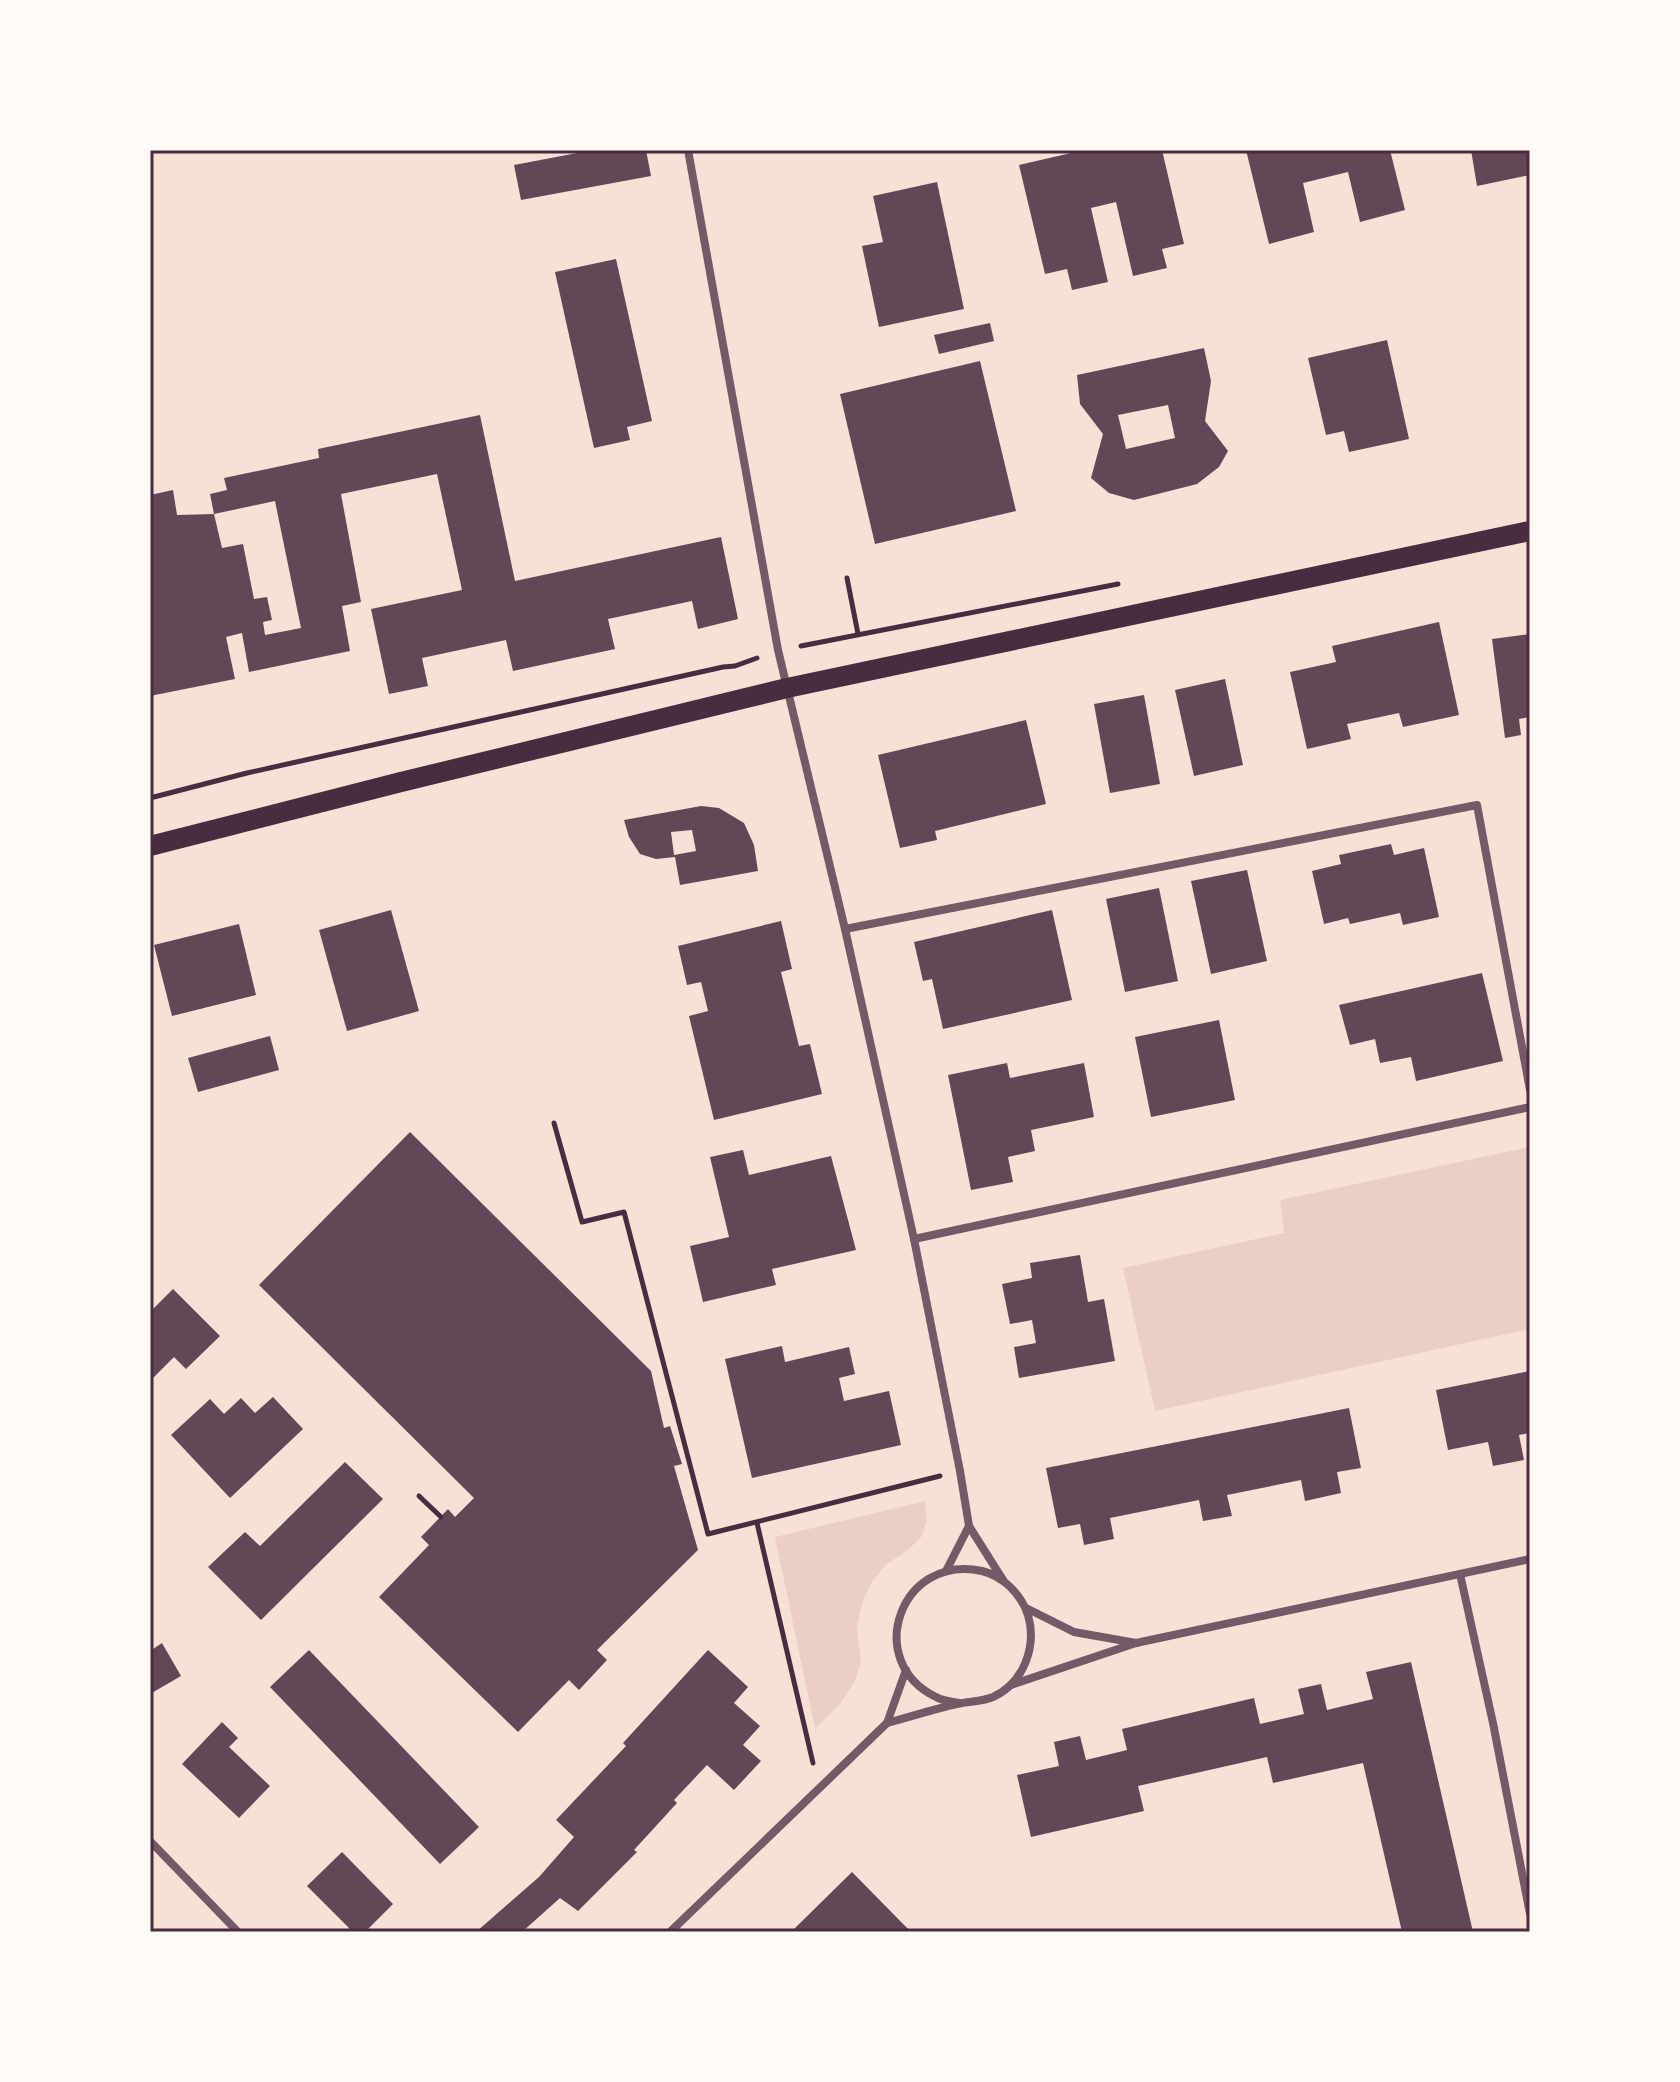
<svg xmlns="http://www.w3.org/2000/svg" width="1680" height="2082" viewBox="0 0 1680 2082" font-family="Montserrat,sans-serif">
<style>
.green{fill:#ebcfc5}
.building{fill:#644757;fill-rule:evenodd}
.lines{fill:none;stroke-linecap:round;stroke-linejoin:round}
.path{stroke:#4a2c40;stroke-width:5}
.minor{stroke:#755966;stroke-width:8}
.primary{stroke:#4a2c40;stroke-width:20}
.neatline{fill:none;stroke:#4a2c40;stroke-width:3}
</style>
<rect width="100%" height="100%" fill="#f7e1d7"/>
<!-- green -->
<g class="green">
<path d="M1530,1147V1329L1155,1411L1123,1268L1284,1233L1280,1200Z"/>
<path d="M925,1501L927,1520L922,1536L908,1550L887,1564L873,1580L863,1600L857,1626L861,1662L855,1681L840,1704L815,1729L775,1537Z"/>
</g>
<!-- building -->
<g class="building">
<path d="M593,150H646L651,176L521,200L514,165Z"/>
<path d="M1084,150H1162L1184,244L1162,249L1167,268L1133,276L1116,202L1091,208L1108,282L1072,290L1067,269L1045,274L1019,165Z"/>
<path d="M1246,150H1390L1405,210L1360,222L1348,172L1303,183L1314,232L1269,244Z"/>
<path d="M1471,150H1530V175L1477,186Z"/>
<path d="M937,182L964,309L879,327L862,246L883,242L873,196Z"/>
<path d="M616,259L652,421L627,427L630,440L594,448L555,272Z"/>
<path d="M990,323L994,341L939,354L934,335Z"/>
<path d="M1387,340L1409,439L1349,452L1344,431L1326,435L1308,358Z"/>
<path d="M1204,348L1211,381L1205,421L1228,451L1219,467L1197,484L1134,500L1109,493L1091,478L1103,434L1080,404L1077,375ZM1168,405L1175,438L1126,449L1118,415Z"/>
<path d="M980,361L1016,511L875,544L840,394Z"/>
<path d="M480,415L515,581L721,537L738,619L698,629L692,601L608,619L615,649L513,671L506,640L422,658L428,686L389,694L371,609L462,590L437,474L341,494L361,602L342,606L350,651L249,672L242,633L226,637L235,679L150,696V495L173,490L177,515L214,514L210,494L227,490L224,478L319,458L318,449ZM275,501L301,628L265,635L263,622L272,620L267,597L254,599L243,544L222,548L214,514Z"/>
<path d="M1439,622L1459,715L1403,727L1399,713L1347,724L1351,739L1307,749L1290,672L1336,662L1332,646Z"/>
<path d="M1530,634V717L1519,719L1521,735L1505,738L1492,639Z"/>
<path d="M1225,679L1243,765L1194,776L1175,690Z"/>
<path d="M1144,695L1160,784L1110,793L1094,704Z"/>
<path d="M1026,720L1046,804L935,831L937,840L900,848L878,755Z"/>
<path d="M701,806L719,808L744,823L754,845L758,871L680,885L675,857L656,859L640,854L629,837L624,820ZM692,830L696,851L674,855L671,832Z"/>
<path d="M1391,844L1394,855L1424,848L1439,917L1403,925L1400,913L1350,924L1348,918L1324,924L1312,871L1341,864L1339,855Z"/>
<path d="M1247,870L1267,961L1211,974L1191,881Z"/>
<path d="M1159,888L1178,981L1125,992L1106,899Z"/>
<path d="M391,910L419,1011L347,1031L319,930Z"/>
<path d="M1052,910L1072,1000L943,1029L932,979L923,981L914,942Z"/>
<path d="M781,921L792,969L781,972L799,1046L810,1044L822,1094L714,1120L689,1016L708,1011L701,982L687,985L678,946Z"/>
<path d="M239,924L256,995L172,1016L154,945Z"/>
<path d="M1482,973L1503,1061L1416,1081L1411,1057L1380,1063L1375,1039L1350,1045L1339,1005Z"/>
<path d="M1219,1020L1235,1100L1151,1117L1135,1037Z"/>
<path d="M270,1036L279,1070L198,1092L188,1058Z"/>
<path d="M1007,1063L1010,1078L1084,1063L1094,1117L1031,1130L1035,1151L1008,1157L1013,1182L971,1190L948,1075Z"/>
<path d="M410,1132L651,1371L664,1428L670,1426L682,1464L674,1466L698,1550L597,1650L607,1660L579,1690L569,1680L518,1732L379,1597L429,1545L421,1537L448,1509L455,1517L474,1498L259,1285Z"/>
<path d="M743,1150L749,1175L831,1156L856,1250L772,1269L776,1285L703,1302L690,1246L729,1237L710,1157Z"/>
<path d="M1080,1255L1088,1302L1104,1299L1115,1361L1019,1378L1014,1347L1036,1343L1032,1320L1010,1324L1002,1284L1032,1278L1030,1263Z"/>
<path d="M173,1289L220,1336L186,1369L174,1357L152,1379L150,1378V1312Z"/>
<path d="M782,1346L785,1362L849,1347L855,1374L839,1378L844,1401L889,1391L901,1445L752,1478L725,1359Z"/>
<path d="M1530,1371V1433L1519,1435L1524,1460L1493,1466L1488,1442L1448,1450L1436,1390Z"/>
<path d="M273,1397L303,1429L230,1498L171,1435L210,1399L224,1414L241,1398L255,1413Z"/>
<path d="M1349,1408L1361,1468L1337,1472L1341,1493L1305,1501L1301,1480L1227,1495L1232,1516L1203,1521L1199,1500L1110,1518L1114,1539L1084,1545L1080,1524L1058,1528L1046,1468Z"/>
<path d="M345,1462L383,1499L261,1620L208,1567L245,1532L260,1546Z"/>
<path d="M162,1643L181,1676L150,1694V1651Z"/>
<path d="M309,1650L479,1827L440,1864L270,1687Z"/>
<path d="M708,1650L748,1687L734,1703L760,1726L743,1745L761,1761L734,1790L707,1765L674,1800L677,1803L634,1850L637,1852L578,1911L560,1898L522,1932H476L539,1877L574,1837L556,1820L626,1746L623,1743Z"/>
<path d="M1411,1662L1473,1932H1402L1363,1763L1273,1783L1267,1757L1138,1786L1144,1811L1031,1837L1017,1775L1059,1766L1054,1742L1080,1736L1086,1760L1127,1750L1122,1729L1254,1698L1260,1724L1304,1714L1298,1689L1321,1684L1327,1710L1373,1699L1366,1672Z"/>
<path d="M222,1722L238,1738L229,1747L270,1786L239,1818L182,1764Z"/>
<path d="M342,1852L393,1904L365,1932H353L307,1886Z"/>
<path d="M852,1872L911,1932H791Z"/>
</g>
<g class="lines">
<!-- path -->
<g class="path">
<path d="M847,578L858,634"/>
<path d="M801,646L1118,584"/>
<path d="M150,798L247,773L723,667L735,666L757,658"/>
<path d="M554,1123L582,1222L624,1212L708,1534L940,1476"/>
<path d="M419,1496L441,1517"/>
<path d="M757,1523L813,1763"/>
</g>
<!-- minor -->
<g class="minor">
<path d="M688,150L778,650L845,929L914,1239L960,1471L969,1526L1003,1580"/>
<path d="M845,929L1477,805L1530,1090"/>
<path d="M914,1239L1530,1107"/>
<path d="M946,1571L969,1526"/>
<path d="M1460,1574L1493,1723L1530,1914"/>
<path d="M1026,1608L1074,1632L1136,1643"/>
<path d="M1011,1685L1136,1643L1530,1559"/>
<path d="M887,1723C910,1717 934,1709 957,1704C970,1701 981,1702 993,1697C1024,1683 1037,1646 1028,1615C1021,1594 1003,1576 982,1571C901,1553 862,1661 936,1697C943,1701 952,1702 960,1703"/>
<path d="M150,1841L238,1932"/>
<path d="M670,1932L887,1723L906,1670"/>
</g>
<!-- primary -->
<path class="primary" d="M150,846L401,782L787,688L1530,531"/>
</g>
<!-- border -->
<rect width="1680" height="2082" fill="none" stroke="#fffaf5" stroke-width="304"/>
<rect x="152" y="152" width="1376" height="1778" class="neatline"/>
</svg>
